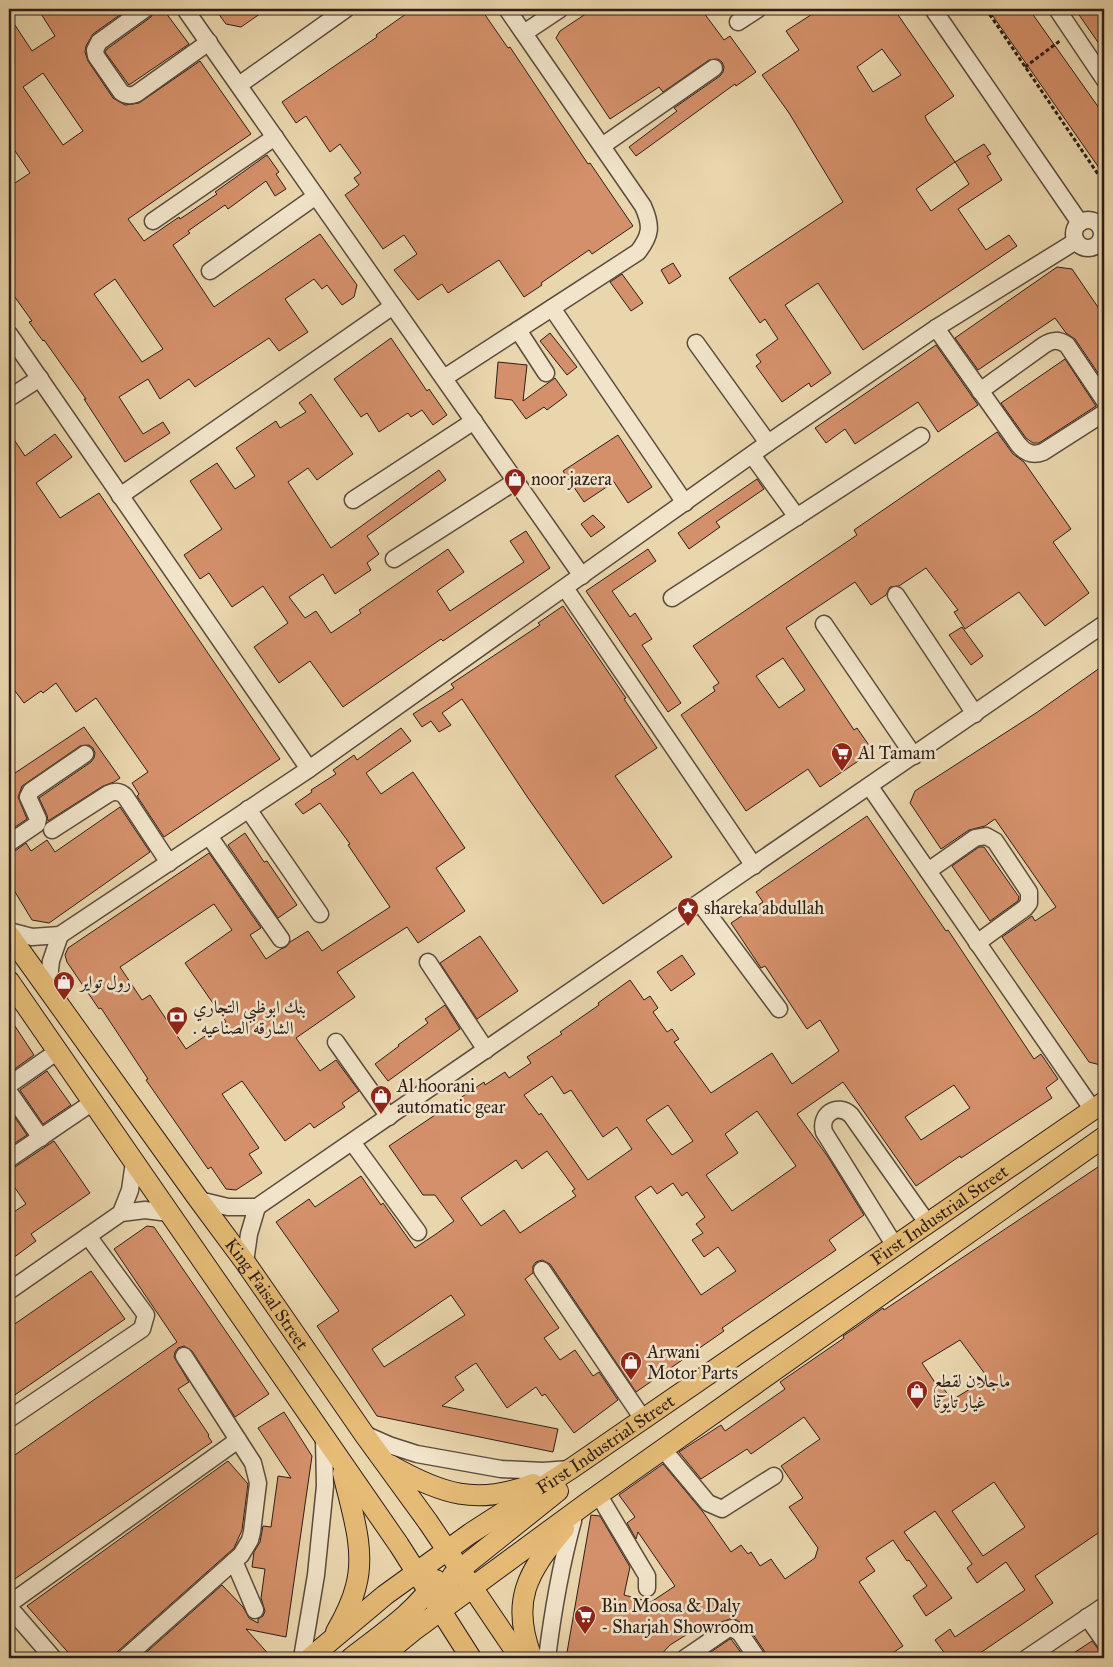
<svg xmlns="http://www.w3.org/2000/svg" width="1113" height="1667" viewBox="0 0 1113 1667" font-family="'IM FELL Great Primer',Amiri,serif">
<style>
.building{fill:#d4906a;stroke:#2d1e18;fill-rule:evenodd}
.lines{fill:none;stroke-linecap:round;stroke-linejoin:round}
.minor-casing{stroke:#5c4c3d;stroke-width:19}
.major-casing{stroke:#2d1e18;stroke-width:22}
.path{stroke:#2d1e18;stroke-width:3;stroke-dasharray:4 2.5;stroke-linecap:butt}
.minor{stroke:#f1e4ca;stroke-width:16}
.major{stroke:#e5bb76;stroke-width:20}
.labels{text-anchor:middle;stroke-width:5;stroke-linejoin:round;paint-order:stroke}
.poi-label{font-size:18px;fill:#2d1e18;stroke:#f1e4ca;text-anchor:start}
.street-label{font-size:18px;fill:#2d1e18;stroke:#f1e4ca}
</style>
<rect width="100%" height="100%" fill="#ead6ad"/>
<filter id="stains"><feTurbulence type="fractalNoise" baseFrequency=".004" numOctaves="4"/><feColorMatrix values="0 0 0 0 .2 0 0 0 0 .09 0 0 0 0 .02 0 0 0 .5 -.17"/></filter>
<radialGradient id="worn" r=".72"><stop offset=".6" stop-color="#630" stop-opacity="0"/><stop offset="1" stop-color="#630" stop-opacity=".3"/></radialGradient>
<!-- building -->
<g class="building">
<path d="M38,9H128L93,34L86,46L85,52L88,61L113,98L125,105L139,103L200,61L251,134L128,219L144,241L179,217L180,219L217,194L215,192L267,155L279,172L276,174L286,189L275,196L266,181L228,209L225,205L188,231L190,233L173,245L214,307L320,234L357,285L354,297L342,305L327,285L322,289L314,279L285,299L308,332L279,351L269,338L195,387L189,379L160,399L148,379L119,397L143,434L163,422L170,433L125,462L84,399H86L44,340L43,341L29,322L32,321L9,289V187L30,173L9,142V16L32,51L55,36ZM43,73L83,131L63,145L23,87ZM115,279L163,349L142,362L94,294Z"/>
<path d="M155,9H163L189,44L129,85L105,52L107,49L151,17Z"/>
<path d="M215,9H267L241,27L226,24Z"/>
<path d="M413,9H481L508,48L510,47L588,164L590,163L633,226L592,254L589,250L541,283L542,285L524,297L499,260L448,293L442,284L418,300L394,270L417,254L404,235L383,249L345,195L359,185L354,178L361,173L340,144L330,152L306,116L296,123L282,102L377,37L376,35Z"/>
<path d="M593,9H701L724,40L730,36L756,72L736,86L735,84L636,156L629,147L677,111L674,108L720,76L723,72L724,67L722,62L718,59L709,60L663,92L659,87L610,119L556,38L560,31Z"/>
<path d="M820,9H894L954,96L925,116L927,121L955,162L984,144L991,154L987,156L1002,180L958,209L986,250L1009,235L1017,246L863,350L818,283L785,305L831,373L811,387L809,383L782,402L756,366L761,362L756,355L778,339L765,319L760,323L729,278L843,202L789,113L762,75L799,50L786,31ZM882,49L901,75L873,92L857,67ZM955,162L969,184L931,211L916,189Z"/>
<path d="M988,9H1029L1104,115V175Z"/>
<path d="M1075,9H1104V51Z"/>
<path d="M673,263L681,276L669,284L661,270Z"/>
<path d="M1057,267L1072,269L1104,316V382L1075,339L1066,333L1055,318L978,370L955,338Z"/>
<path d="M622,274L643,303L631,311L610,282Z"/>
<path d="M550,333L577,367L567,375L540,341Z"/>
<path d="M391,338L427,391L429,389L447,415L433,425L422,410L411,417L408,413L379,432L367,413L361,417L334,379Z"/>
<path d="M936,345L978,405L938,432L918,402L855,444L845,429L826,443L815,428Z"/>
<path d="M1065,359L1096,406L1039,443H1033L1026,438L1001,403Z"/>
<path d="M498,362L527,365L523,401L555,378L567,395L547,410L544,407L526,419L512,400L495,398Z"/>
<path d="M311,394L353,454L317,480L308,468L288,482L331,548L439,470L446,480L367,536L379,554L367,563L371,570L335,594L323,574L289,597L305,618L316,611L331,633L361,613L359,610L448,549L464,572L437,591L450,611L524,562L510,541L526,531L550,568L443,641L441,639L343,707L310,661L279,683L254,647L288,623L263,586L232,607L209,573L200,579L184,555L222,529L190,481L217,463L235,489L255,476L236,448L276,421L280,428L306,412L299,403Z"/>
<path d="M9,432L25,456L55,434L72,457L36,483L60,518L99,493L280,759L164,837L137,796L139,794L132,783L148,772L96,698L76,712L56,683L43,693L41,691L24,703L9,683Z"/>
<path d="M997,432L1013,454L1024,462L1071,529L1053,542L1089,593L1045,626L1019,592L965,629L954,612L958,610L926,568L899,586L890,587L886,595L871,605L855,582L786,628L854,730L857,728L873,751L820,787L808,769L746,811L681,715L715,691L713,687L719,683L693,646L857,535L854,530ZM783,658L805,690L779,708L756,676Z"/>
<path d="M618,435L652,487L628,503L614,482L584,502L563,471Z"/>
<path d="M757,479L764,489L716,522L720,527L689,549L678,533Z"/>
<path d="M593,515L605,527L591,537L581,524Z"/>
<path d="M648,549L656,561L612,591L630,617L635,613L652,639L642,645L681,703L668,712L586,591Z"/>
<path d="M563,606L626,698L624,699L657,748L615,776L672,857L603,904L528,798L462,699L442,713L451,725L439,732L431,721L422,727L413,714L454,688L451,684L540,625L538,623Z"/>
<path d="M962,627L983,656L971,665L949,635Z"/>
<path d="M1104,665V1066L1089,1062L1002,937L1032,916L1035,921L1056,907L995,819L985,826L969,830L941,849L910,803L915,791L1036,713Z"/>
<path d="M84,727L120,778L114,782L103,786L48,821L47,815L39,798L91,762L94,758L95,753L93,748L89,745L80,746L22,786L18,797L27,819L9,831V777Z"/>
<path d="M401,728L411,741L366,773L381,794L413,772L465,848L436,868L465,911L418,943L407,927L337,972L355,997L296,1038L320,1071L336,1060L359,1091L342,1103L345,1107L314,1128L310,1123L285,1141L242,1081L222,1094L259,1148L249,1154L262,1173L236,1190L226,1189L211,1167L208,1169L146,1080L148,1079L101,1008L99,1009L67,962L65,955L68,948L209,853L261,928L250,935L266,959L281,949L286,947L290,942L308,931L322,951L390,907L348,845L350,844L320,803L303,814L295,804L312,792L311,790L336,774L333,770L354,755L357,760ZM214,904L232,930L185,963L226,1022L186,1049L150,995L142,1000L120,967Z"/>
<path d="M120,807L150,852L49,923L32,920L9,882V853L15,851L26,843L31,851L47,840L55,852Z"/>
<path d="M867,816L946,931L948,930L1034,1059L1041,1054L1058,1079L1046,1088L1052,1098L961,1158L960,1156L916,1186L843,1082L797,1114L828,1157L864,1215L829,1240L836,1250L722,1328L724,1331L636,1392L550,1264L542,1260L536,1262L533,1266V1273L525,1279L559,1328L544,1338L560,1360L575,1350L593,1376L599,1372L618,1400L574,1433L545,1394L542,1396L536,1387L507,1408L476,1363L455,1377L464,1390L442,1406L558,1429L553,1452L377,1416L317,1326L339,1311L276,1222L309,1199L315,1207L361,1176L381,1205L383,1203L415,1248L436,1234L454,1221L435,1195H423L389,1146L484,1082L485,1085L505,1072L509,1078L531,1063L527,1057L562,1034L560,1032L599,1005L598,1003L630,980L644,1000L650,996L658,1008L653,1012L667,1032L672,1029L679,1039L674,1042L711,1093L772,1053L792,1084L839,1051L820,1020L807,1029L765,966L761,968L731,923L763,902L756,892ZM552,1076L564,1094L571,1090L603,1137L617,1127L632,1149L588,1180L541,1113L539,1115L524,1095ZM954,1085L970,1108L921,1140L905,1117ZM668,1105L693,1141L672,1155L646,1120ZM757,1111L796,1166L732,1211L706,1175L738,1153L725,1134ZM547,1151L575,1189L572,1191L576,1196L520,1233L504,1210L481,1226L461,1198L516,1160L522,1169ZM673,1183L682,1196L687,1192L705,1217L696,1224L703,1233L692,1240L704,1257L718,1247L736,1271L701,1295L635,1197L651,1186L657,1194ZM451,1295L465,1315L384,1367L372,1349Z"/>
<path d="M245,833L264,862L267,861L297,905L278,918L228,845Z"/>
<path d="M979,847H984L1019,897L1018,901L990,921L952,866Z"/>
<path d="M480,936L518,991L477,1019L440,963Z"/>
<path d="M682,955L695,974L671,991L657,972Z"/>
<path d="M445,1005L460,1029L388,1081L375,1064L399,1046L398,1045L428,1023L425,1019Z"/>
<path d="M9,1017L34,1055L9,1073Z"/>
<path d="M47,1071L71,1105L43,1124L20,1090Z"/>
<path d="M9,1109L27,1135L9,1147Z"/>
<path d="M54,1141L90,1193L31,1234L36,1241L9,1261V1215L26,1204L9,1179V1169L15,1167Z"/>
<path d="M1104,1163V1529L1035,1576L1053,1603L973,1658H948L935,1640L950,1629L955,1637L1025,1590L1006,1562L977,1583L967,1568L972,1564L935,1511L904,1532L952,1598L926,1616L913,1596L927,1586L909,1560L907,1561L893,1540L866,1558L875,1571L859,1582L903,1646L885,1658H767L765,1652L748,1627L733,1618L721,1622L706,1631L702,1625L670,1645L658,1658L655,1656L651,1658H566L591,1515L600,1516L630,1567L624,1595L651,1602L675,1586L638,1532L636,1539L627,1523L635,1517L619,1495L663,1464L703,1512L731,1552L741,1545L748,1554L751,1552L760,1566L771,1559L785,1579L815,1558L818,1548L789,1507L803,1498L781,1466L820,1439L804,1417L751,1454L747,1449L701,1479L679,1452L721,1425L725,1431L785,1389L780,1382L844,1338L843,1336L858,1326L883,1308L884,1310ZM960,1340L988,1378L952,1400L941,1385L938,1387L922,1363ZM994,1482L1025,1527L983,1556L952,1511Z"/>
<path d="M147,1226L154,1227L269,1394L235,1417L192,1351L184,1346L178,1348L175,1352L174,1357L189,1382L178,1389L209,1435L208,1436L212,1442L9,1583V1459L177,1342L114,1249Z"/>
<path d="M91,1271L125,1319L9,1399V1328Z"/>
<path d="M284,1412L312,1456L286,1637L246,1629L272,1658H140L222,1585L243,1607L249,1618L258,1623V1619L263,1616L265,1611L261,1598L265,1569L252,1567L254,1552L260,1542L263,1526L271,1527L278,1476L291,1478L258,1428Z"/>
<path d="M228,1461L248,1484L242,1530L234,1548L118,1651L115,1658H73L27,1606Z"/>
<path d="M731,1639L745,1658H702L730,1639Z"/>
<path d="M1092,1641L1099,1650L1104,1651V1658H1066Z"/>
</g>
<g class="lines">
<!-- minor casing -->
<g class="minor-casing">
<g id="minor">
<path d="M145,9L99,42L95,50L96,56L121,92C126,96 130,96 136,94L209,42"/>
<path d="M185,9L582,576"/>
<path d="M933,9L1080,223"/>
<path d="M1057,9L1104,79"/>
<path d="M738,22L758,9"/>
<path d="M524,33L560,9"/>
<path d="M239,85L346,9"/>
<path d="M602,146L714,68"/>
<circle cx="1088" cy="234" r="14"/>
<path d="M153,221L275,137"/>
<path d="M210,271L316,196"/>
<path d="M552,308L685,503"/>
<path d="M936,328L1018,444C1025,453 1033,456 1043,452L1104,413"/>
<path d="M518,330L546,373"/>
<path d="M9,334L309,769"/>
<path d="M696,343L768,443"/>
<path d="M444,378L638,252C651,235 652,226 643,206L507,9"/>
<path d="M980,391L1044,345C1052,340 1058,339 1067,345L1104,400"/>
<path d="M9,398L40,378"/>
<path d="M752,455L797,517"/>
<path d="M120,496L393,306"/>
<path d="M353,500L474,421"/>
<path d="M394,559L516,481"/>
<path d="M565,588L754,866"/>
<path d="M896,595L975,714"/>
<path d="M672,598L921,436"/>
<path d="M824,624L914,756"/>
<path d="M870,787L1093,1110"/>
<path d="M248,809L320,914"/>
<path d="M52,830L108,794C114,791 120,791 125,796L169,863"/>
<path d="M209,836L281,939"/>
<path d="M9,843L37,824L38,819L28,797L31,791L85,754"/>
<path d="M928,871L975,838L986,836L995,841L1029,892V903L1025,908L977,943"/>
<path d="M700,903L779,1009"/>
<path d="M9,931L32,937L60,935L309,769L768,443L936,328L1076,241"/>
<path d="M428,962L486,1050"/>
<path d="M48,988L51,961L60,935"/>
<path d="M336,1042L389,1117"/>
<path d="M9,1085L58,1051"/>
<path d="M9,1092L41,1138"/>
<path d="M352,1142L418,1232"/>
<path d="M9,1159L93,1102"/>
<path d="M199,1200L228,1207H257L1104,624"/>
<path d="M121,1213L130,1190L134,1162"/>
<path d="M895,1246L824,1132C819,1115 837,1102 851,1115L928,1224"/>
<path d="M245,1262L249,1234L257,1207"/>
<path d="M542,1270L643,1419"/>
<path d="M9,1291L121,1213L145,1210L169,1213"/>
<path d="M9,1419L142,1329L146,1315L88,1236"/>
<path d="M364,1434L389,1445L417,1454L501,1469L543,1471L570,1469"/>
<path d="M663,1449L708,1503L722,1509L774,1476"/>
<path d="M598,1494L647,1576V1588"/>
<path d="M234,1561L255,1610"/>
<path d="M9,1604L238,1440"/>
<path d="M9,1607L53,1658"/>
<path d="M1087,1617L1104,1641"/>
<path d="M125,1658L241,1555L250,1540L252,1532L258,1483L253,1463L184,1356"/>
<path d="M302,1658L316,1575L325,1486L324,1439"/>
<path d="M547,1658C553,1610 560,1568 573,1521"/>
<path d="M685,1658L726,1630L732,1628L740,1633L757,1658"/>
<path d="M1027,1658L1104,1606"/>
</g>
</g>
<!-- major casing -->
<g class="major-casing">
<g id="major">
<path id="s1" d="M9,935L199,1200L245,1262L364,1434L428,1522L520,1658"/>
<path d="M9,981L399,1545L471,1658"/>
<path d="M390,1465C441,1494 477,1506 533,1484"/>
<path d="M440,1611L444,1590L453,1575L558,1491"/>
<path d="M336,1632C344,1618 352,1603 356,1586C366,1549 351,1509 343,1473"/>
<path id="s2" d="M310,1658L385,1595L471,1533L572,1468L1104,1102"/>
<path d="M351,1658C380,1635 415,1613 436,1580"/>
<path d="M380,1658L413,1631L587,1503L1104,1137"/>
<path d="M532,1658C510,1602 527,1572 564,1529"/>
</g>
</g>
<!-- path -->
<g class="path">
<path d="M986,9L1104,183"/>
<path d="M1025,67L1061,40"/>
</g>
<!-- minor -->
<use href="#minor" class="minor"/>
<!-- major -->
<use href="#major" class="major"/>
</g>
<!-- icons -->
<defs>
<g id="shop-pin" transform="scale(1.125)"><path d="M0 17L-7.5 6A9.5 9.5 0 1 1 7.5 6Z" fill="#8f2418" stroke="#f1e4ca"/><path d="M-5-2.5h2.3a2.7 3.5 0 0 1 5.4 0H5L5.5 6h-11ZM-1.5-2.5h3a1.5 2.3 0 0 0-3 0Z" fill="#fff"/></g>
<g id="supermarket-pin" transform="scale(1.125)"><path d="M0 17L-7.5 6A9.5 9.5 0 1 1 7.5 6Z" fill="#8f2418" stroke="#f1e4ca"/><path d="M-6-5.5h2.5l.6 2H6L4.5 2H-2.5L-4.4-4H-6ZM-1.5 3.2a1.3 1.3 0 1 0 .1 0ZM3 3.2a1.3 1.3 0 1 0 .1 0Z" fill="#fff"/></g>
<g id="sight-pin" transform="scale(1.125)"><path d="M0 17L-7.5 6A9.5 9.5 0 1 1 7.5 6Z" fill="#8f2418" stroke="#f1e4ca"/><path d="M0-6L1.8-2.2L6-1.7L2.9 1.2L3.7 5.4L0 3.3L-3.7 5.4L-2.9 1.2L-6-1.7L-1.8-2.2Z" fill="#fff"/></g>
<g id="bank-pin" transform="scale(1.125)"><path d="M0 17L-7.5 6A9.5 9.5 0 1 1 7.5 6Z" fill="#8f2418" stroke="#f1e4ca"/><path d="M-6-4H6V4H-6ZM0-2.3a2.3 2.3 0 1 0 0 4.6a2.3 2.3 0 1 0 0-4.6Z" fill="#fff"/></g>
</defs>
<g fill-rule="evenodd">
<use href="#shop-pin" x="515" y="479"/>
<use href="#supermarket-pin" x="842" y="753"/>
<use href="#sight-pin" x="688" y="908"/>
<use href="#shop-pin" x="64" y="982"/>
<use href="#bank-pin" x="177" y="1017"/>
<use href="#shop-pin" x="381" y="1096"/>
<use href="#shop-pin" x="631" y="1362"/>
<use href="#shop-pin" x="917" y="1391"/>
<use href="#supermarket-pin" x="585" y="1616"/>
</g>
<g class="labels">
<!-- poi labels -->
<g class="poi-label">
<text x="531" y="485">noor jazera</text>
<text x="858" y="759">Al Tamam</text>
<text x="704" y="914">shareka abdullah</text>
<text x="80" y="988">رول تواير</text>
<text x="193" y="1013">بنك ابوظبي التجاري<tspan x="193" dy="21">. الشارقه الصناعيه</tspan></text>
<text x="397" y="1092">Al hoorani<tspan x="397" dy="21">automatic gear</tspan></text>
<text x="647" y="1358">Arwani<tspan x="647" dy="21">Motor Parts</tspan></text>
<text x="933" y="1387">ماجلان لقطع<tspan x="933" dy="21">غيار تايوتا</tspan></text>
<text x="601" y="1612">Bin Moosa &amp; Daly<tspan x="601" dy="21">- Sharjah Showroom</tspan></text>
</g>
<!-- street labels -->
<g class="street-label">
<text dy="6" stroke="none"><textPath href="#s2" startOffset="770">First Industrial Street</textPath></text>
<text dy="6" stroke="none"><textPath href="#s1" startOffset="442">King Faisal Street</textPath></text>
<text dy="6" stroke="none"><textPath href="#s2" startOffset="365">First Industrial Street</textPath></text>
</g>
</g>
<!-- margin -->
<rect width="1113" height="1667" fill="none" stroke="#ead6ad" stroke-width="30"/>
<rect x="10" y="10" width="1093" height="1647" fill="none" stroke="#2d1e18" stroke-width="2.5"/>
<rect x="15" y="15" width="1083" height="1637" fill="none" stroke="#2d1e18"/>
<rect width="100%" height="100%" filter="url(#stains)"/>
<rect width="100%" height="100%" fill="url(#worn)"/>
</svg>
